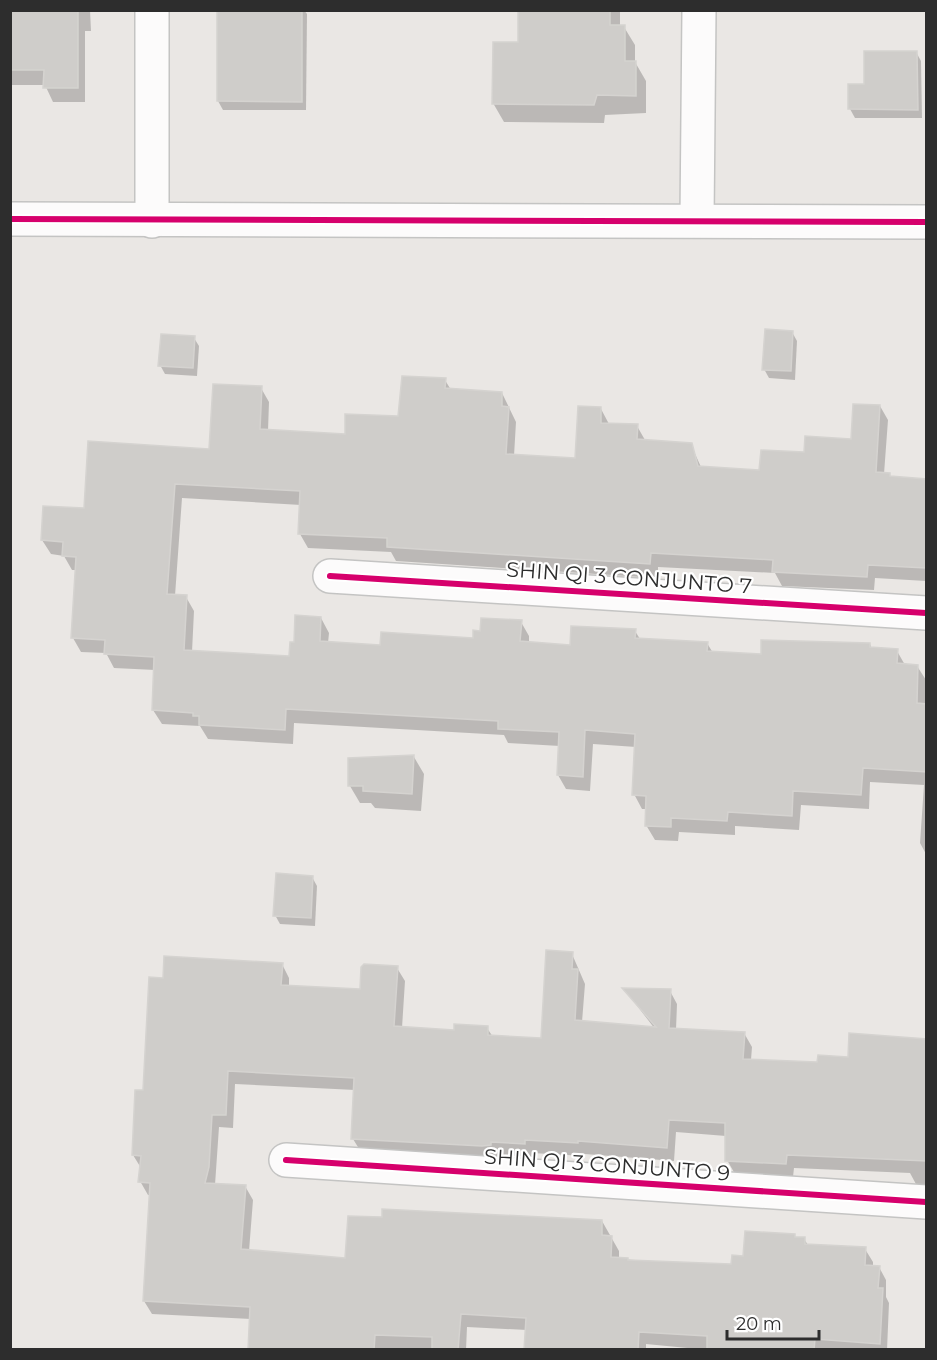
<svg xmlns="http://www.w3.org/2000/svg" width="937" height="1360" viewBox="0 0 937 1360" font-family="Montserrat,sans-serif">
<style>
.shadow{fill:#0003}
.building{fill:#cfcdca;stroke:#d5d3d0;stroke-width:1.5}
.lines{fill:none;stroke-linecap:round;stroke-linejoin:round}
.minor-casing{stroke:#c4c4c3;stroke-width:36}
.minor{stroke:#fcfbfb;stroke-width:33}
.cycleway-casing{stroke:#fff;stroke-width:10}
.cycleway{stroke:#d6006c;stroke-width:6}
.labels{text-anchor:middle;stroke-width:4.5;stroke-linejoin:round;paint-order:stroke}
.street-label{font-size:21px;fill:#2d2d2d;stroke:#fff}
</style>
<rect width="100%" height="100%" fill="#eae7e4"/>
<!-- shadow -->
<g class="shadow">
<path d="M10,10H90L91,31H85V102H53L45,85H10Z"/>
<path d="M219,10H304L307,14L306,110H223L218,101Z"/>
<path d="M520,10H620V27H624L635,45V62L646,81V113L605,115L604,123L504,122L493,103L520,44Z"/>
<path d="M916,52L921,61L922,118H855L850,109Z"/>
<path d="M792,332L797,341L795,380L769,378L764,369Z"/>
<path d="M194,338L199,346L197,376L165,374L160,365Z"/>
<path d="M445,380L451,390L502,393L516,422L514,456L576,460L601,409L609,424L637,426L645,440L691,445L701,467L761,471L806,454L852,441L880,406L888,420L884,474L891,478L926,480V581L875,578L874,590L782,586L775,573L658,567V578L396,561L391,552L308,548L300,534L301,505L182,498L175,596L186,597L194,611L192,652L290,657L295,644L321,618L329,633L328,643L382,646L474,639L482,632L521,622L529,636V643L571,646L635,631L640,639L707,643L713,653L762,656L870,644L872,649L897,651L905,665L917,666L926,680V854L920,843L924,785L870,782L869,809L801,805L799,830L735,826V835L679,832L678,841L655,840L646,825L647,809H642L634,794L636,747L593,744L590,791L566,789L558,775L560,746L508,743L504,735L294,723L293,744L208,739L200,726L162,724L153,710L155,670L114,668L106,653L81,652L73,638L77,570H72L64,556L51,554L42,540L44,507L85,510L211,451L261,388L269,402L268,431L346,435L399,418Z"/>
<path d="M414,757L424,774L421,811L375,808L371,803H360L350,786Z"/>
<path d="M312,877L317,886L315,926L280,924L275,915Z"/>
<path d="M572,954L585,984L582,1022L655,1029L625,990L670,991L677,1004L676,1030L744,1033L752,1047L751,1060L819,1064L926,1040V1187L917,1186L910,1173L794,1168L793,1177L735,1174L727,1160L726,1136L676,1132L674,1161L585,1154V1156L532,1153V1157L498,1155V1158L361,1152L353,1139L355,1090L235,1084L233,1128L219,1127L215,1185L245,1186L253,1200L249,1251L347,1259L602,1221L619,1251V1259L733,1266L794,1235L796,1239H804L808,1245L865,1249L873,1262V1267H879L886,1280V1297L889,1303L887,1350H708L646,1344V1350H526L527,1330L467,1327L466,1350H249L251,1319L152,1314L144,1301L151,1195H148L140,1181L141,1168L133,1155L164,980L282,964L289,978V987L361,991L397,968L405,981L402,1028L455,1031L487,1028L493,1037L542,1040Z"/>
</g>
<!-- building -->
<g class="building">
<path d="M10,10H78V88H43L44,70H10Z"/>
<path d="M217,10H302V102L217,101Z"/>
<path d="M518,10H610V25H625V61H636V96L597,95L594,105L492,104L493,42H518Z"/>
<path d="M864,51H917L918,110L848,109V84H864Z"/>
<path d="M765,329L793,331L791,371L762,370Z"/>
<path d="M161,334L195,336L193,368L158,366Z"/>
<path d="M402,376L446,378L445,388L502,392V406L509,407L506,454L575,458L578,406L601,407V423L638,424L637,439L692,443L698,466L759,470L761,450L804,452L805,436L851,439L853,404L880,405L876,472L890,473V476L927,479L926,568L868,565L867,577L772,572L773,560L651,553L650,564L387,547V538L298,534L300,491L175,484L167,594L187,595L184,650L289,656L290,642H294L295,615L321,617L320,641L380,645L381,632L473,638V630L480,631L481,618L522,620L520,641L570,645L571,626L636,629L635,638L708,642L707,651L761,654V640L870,643V647L898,649L897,663L918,665L917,703L927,704V772L863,768L861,795L793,791L792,816L728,812L727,821L671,818V827L645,826L646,796L632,795L635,734L585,730L583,777L557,775L559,732L498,729V721L286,709L285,730L199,725V716H193V713L152,710L154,657L104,654L105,640L71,638L76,557L62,556L63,542L41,540L43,506L84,508L88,441L209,449L213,384L262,386L260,429L345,434V414L398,416Z"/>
<path d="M414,755L412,794L363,791V786H348V758Z"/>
<path d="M276,873L313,876L311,918L273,916Z"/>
<path d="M546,950L573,952L572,969H578L575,1020L656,1027L622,988L671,989L669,1028L745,1032L743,1059L817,1062L818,1055L848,1057L849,1033L927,1039V1161L787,1155L786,1164L725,1161V1123L669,1120L667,1148L578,1141V1143L525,1140V1144L491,1142V1145L482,1146L351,1139L354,1078L228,1071L226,1115H212L209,1167L205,1183L246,1185L241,1249L345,1258L348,1216L382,1217V1209L602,1220V1235L612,1236L611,1257L628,1258V1260L731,1264L732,1255L743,1256L745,1231L795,1234V1237H805V1244L866,1247L865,1265L880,1266L878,1288H883L880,1344L815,1339L814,1350H707V1336L639,1332L638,1350H524L526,1318L461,1314L458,1350H432V1337L375,1335L374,1350H248L250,1307L143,1301L150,1183L138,1182L141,1156L132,1155L135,1090H143L149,977L163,978L164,956L283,963L281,985L360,989L361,967L364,964L398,966L394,1026L454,1030V1024L488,1026V1035L541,1038Z"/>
</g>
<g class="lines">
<!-- minor casing -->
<g class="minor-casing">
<g id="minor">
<path d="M152,10V221"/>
<path d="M10,219L926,222"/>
<path d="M697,219L699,10"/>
<path d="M330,576L926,613"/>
<path d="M286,1160L926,1202"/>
</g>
</g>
<!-- minor -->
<use href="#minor" class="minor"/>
<!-- cycleway casing -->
<g class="cycleway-casing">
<g id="cycleway">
<path d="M10,219L926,222"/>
<path d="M330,576L926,613"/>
<path d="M286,1160L926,1202"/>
</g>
</g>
<!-- cycleway -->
<use href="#cycleway" class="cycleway"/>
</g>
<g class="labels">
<!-- street labels -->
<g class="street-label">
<text transform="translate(629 578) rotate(4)" y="7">SHIN QI 3 CONJUNTO 7</text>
<text transform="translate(607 1165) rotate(4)" y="7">SHIN QI 3 CONJUNTO 9</text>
</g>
</g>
<!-- border -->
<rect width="937" height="1360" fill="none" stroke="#2d2d2d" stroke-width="24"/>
<!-- scale -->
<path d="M727 1330v9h92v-9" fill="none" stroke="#2d2d2d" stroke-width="3"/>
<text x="736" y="1330" font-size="18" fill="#2d2d2d" stroke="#ffffff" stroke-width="4.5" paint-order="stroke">20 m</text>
</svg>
